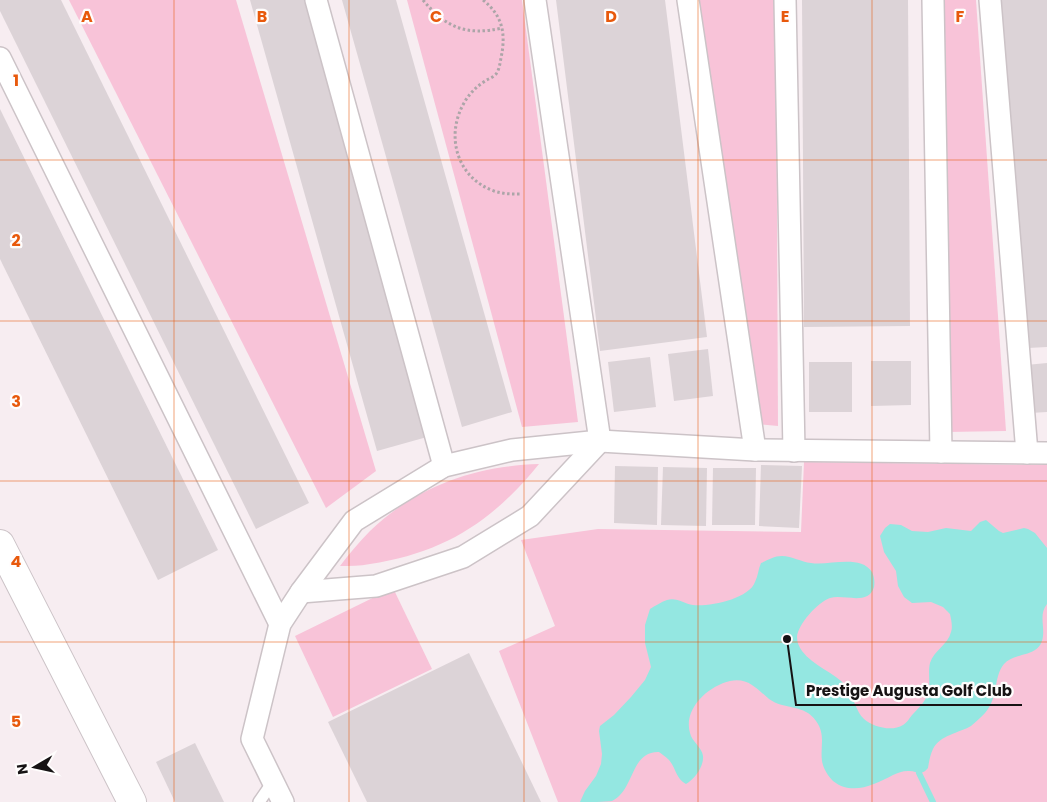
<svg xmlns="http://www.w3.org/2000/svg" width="1047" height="802" viewBox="0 0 1047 802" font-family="Poppins,sans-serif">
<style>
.green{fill:#f8c3d8}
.water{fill:#94e7e1}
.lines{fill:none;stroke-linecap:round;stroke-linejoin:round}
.stream{stroke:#94e7e1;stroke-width:6}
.building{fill:#dcd3d7}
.service-casing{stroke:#ccc3c7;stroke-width:14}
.minor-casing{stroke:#ccc3c7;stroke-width:24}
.tertiary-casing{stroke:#ccc3c7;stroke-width:30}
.path{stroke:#aca5a8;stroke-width:3;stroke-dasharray:2.5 2.5;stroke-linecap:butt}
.service{stroke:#fff;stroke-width:11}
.minor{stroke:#fff;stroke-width:21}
.tertiary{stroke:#fff;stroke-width:28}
.grid{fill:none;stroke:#e8590c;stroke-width:1;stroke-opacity:0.55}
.grid-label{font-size:16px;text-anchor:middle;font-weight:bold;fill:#e8590c;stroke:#fffdfd;stroke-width:4.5;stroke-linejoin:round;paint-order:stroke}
.leader{fill:none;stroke:#161314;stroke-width:2}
.callout-dot{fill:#161314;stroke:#fffdfd;stroke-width:2}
.callout-label{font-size:15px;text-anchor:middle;font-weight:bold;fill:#161314;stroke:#fffdfd;stroke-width:4.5;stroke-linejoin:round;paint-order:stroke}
</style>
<rect width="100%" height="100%" fill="#f7edf1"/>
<!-- green -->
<g class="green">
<path d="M69,0H236L376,471L326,508Z"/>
<path d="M407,0H522L578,422L522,427Z"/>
<path d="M696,0H776L778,426L757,424Z"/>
<path d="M941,0H976L1006,431L947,432Z"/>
<path d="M804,462L1047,465V802H558L499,651L555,626L521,540L598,529L801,532Z"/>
<path d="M539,464C493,521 444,553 370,564C360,566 350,566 340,566C349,554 359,542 370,531C417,486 475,466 539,464Z"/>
<path d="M393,588L432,669L333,717L295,636Z"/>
</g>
<!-- water -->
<path class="water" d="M986,520L999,531L1003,533L1024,528L1028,529L1035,533L1047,548V604C1038,615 1046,628 1042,641C1036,658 1014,652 1004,664C993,677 999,697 985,713C981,717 976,722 971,726C959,733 940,735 933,749C930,755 929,762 928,768C921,777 916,770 908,771C902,771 898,773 893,775C874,785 852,796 833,781C828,776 823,768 822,761C820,746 826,735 816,721C805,704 784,710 769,699C757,689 748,677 730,681C708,686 683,709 690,733C692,742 702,747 703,756C704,766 695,779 686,784C676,779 676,768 669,760C666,757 662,754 659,752C630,751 635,790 612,801C606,802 588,802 580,802L585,791L596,776L601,764L602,754L599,731L600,726L614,715L631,697L645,680L651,667L645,643V625L650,609C655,606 661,602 667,600C677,597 684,604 693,605C709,607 749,599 755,582C758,576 758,570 761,563C768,560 774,556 782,556C792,556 801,562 811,563C829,566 860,554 872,572C874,576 875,582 874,587C869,606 844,594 830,598C818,602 798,624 797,637C797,642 799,647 802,651C813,666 834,672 846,686C853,695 856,712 864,719C873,727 892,732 903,725C907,723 910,717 913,714C921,705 926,702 929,689C930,681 928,671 930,663C934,650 948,645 951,632C953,627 951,619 950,614L943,607L931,602L912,603L904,597L898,586L896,571L884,552L880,536L885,528L890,524L901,525L912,531L928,532L946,528L971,531L980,522Z"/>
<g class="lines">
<!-- stream -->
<path class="stream" d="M919,773L933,802"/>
</g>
<!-- building -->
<g class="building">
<path d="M0,0H61L309,503L256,529L0,11Z"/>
<path d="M250,0H304L427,437L377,451Z"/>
<path d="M342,0H396L512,412L462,427Z"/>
<path d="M556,0H665L707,337L600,351Z"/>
<path d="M802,0H908L910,326L804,327Z"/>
<path d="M1001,0H1047V347L1028,348Z"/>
<path d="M0,109L218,550L158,580L0,259Z"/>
<path d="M708,349L713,396L674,401L668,354Z"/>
<path d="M650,357L656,407L614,412L608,362Z"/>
<path d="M871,361H911V405L871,406Z"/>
<rect x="809" y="362" width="43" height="50"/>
<path d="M1047,363V412L1030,413L1026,365Z"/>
<path d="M761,465L802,466L799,528L759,526Z"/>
<path d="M615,466L658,467L657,525L614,523Z"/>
<path d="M663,467L707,468L706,526L661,525Z"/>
<path d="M713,468H756L755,525H712Z"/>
<path d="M469,653L541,802H367L328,722Z"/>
<path d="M195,743L224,802H175L156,762Z"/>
</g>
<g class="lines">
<!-- service casing -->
<g class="service-casing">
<path id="service" d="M259,802L268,789L274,784"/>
</g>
<!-- minor casing -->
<g class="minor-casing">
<g id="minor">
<path d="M316,0L444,466"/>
<path d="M688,0L755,450"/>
<path d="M785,0L794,451"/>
<path d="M933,0L941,452"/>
<path d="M990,0L1027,453"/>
<path d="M0,58L280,624"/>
<path d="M301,592L376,586L463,557L530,516L600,441L535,0"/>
<path d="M283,802L252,739L280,624L301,592L354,521L444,466L512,450L600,441L755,450L1047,453"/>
</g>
</g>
<!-- tertiary casing -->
<g class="tertiary-casing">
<path id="tertiary" d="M0,544L132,802"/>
</g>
<!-- path -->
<g class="path">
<path d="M423,0C446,28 467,36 502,28"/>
<path d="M483,0C503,16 506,34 501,58C500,63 499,72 495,75C492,78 488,79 485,81C476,87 469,94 464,103C445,136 457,178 494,191C503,194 511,194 520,194"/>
</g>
<!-- service -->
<use href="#service" class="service"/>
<!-- minor -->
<use href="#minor" class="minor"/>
<!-- tertiary -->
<use href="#tertiary" class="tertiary"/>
</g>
<!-- grid -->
<path class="grid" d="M174,0V802M349,0V802M524,0V802M698,0V802M872,0V802M0,160H1047M0,321H1047M0,481H1047M0,642H1047"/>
<g class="grid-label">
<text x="87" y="22">A</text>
<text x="262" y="22">B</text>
<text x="436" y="22">C</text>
<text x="611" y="22">D</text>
<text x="785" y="22">E</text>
<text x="960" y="22">F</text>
<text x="16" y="86">1</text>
<text x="16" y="246">2</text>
<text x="16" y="407">3</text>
<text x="16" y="567">4</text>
<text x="16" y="727">5</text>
</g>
<!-- callouts -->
<path class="leader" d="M787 639L796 705H1022"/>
<circle class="callout-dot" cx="787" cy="639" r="5"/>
<g class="callout-label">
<text x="909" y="696">Prestige Augusta Golf Club</text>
</g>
<!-- north arrow -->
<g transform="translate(35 767) rotate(261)" stroke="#fffdfd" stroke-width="4" paint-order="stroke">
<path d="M0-4L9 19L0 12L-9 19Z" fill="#161314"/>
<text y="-8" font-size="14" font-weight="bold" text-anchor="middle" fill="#161314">N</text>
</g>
</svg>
